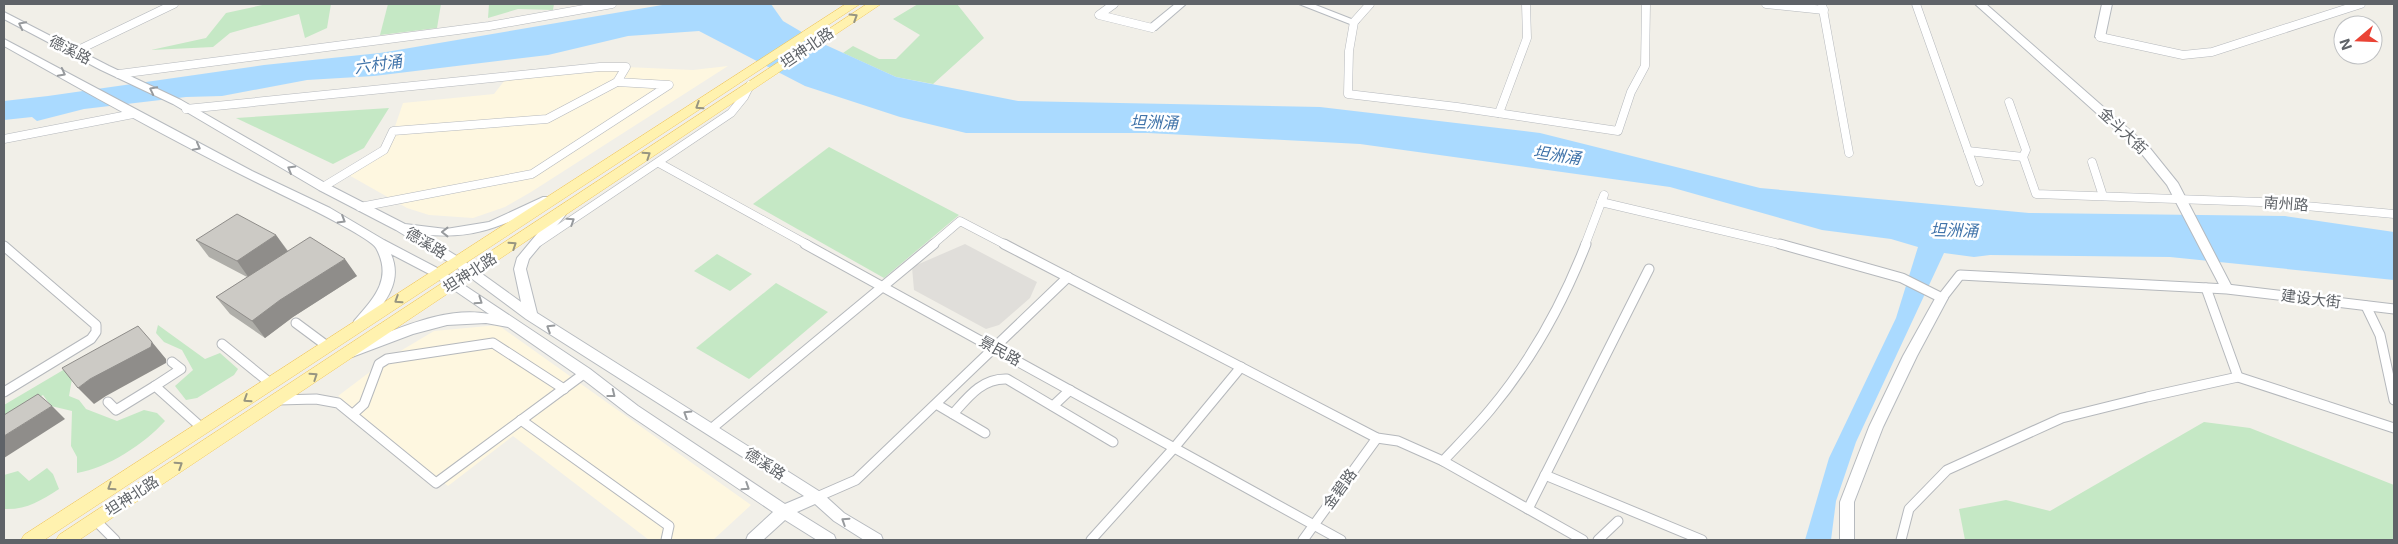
<svg xmlns="http://www.w3.org/2000/svg" width="2398" height="544" viewBox="0 0 2398 544" font-family="Inter,'Noto Sans SC',sans-serif">
<style>
.commercial{fill:#fef7e0}
.industrial{fill:#e0deda}
.green{fill:#c5e8c5}
.water{fill:#aadaff}
.lines{fill:none;stroke-linecap:round;stroke-linejoin:round}
.street-far1-casing{stroke:#b5b8bc;stroke-width:9}
.street-casing{stroke:#b5b8bc;stroke-width:11}
.secondary-casing{stroke:#b6babf;stroke-width:2}
.primary-casing{stroke:#f2c960;stroke-width:1}
.street-far1{stroke:#fff;stroke-width:8}
.street{stroke:#fff;stroke-width:9}
.secondary{fill:#fff;fill-rule:evenodd}
.primary{fill:#fff2af;fill-rule:evenodd}
.wall{fill:#afaea9}
.shaded-wall{fill:#8f8d8a}
.building{fill:#cccac5;stroke:#8f8d8a}
.oneway{stroke:#979581}
.oneway2{stroke:#979a9d}
.labels{text-anchor:middle;stroke-width:5;stroke-linejoin:round;paint-order:stroke}
.street-label{font-size:15px;fill:#5f6368;stroke:#fff}
.water-label{font-size:16px;font-style:italic;fill:#4174aa;stroke:#fff}
</style>
<rect width="100%" height="100%" fill="#f1efe8"/>
<!-- commercial -->
<g class="commercial">
<path d="M728,66L531,192L505,207L473,218L429,215L407,208L347,174L388,147L403,103L494,94L508,76L626,67L693,70Z"/>
<path d="M498,325L751,505L713,540H649L513,436L448,486L338,396L387,359L434,331Z"/>
</g>
<!-- industrial -->
<path class="industrial" d="M965,244L1037,282L1030,298L999,325L986,329L914,290L912,267Z"/>
<!-- green -->
<g class="green">
<path d="M267,4H331L327,28L305,38L299,14L230,33L213,47L151,50L206,38L226,13Z"/>
<path d="M388,4H441L437,28L380,35Z"/>
<path d="M489,4H554L553,10L518,9L488,18Z"/>
<path d="M918,4H957L984,38L933,84L896,77L843,53L853,46L879,59H896L920,35L893,19Z"/>
<path d="M389,108L364,148L333,164L236,118Z"/>
<path d="M829,147L959,215L884,278L753,204Z"/>
<path d="M717,254L752,274L730,291L694,271Z"/>
<path d="M776,283L828,312L749,379L696,348Z"/>
<path d="M158,325L205,359L220,353L238,369L234,375L197,398L186,400L175,386L193,370L182,350L164,342L156,333Z"/>
<path d="M70,366L72,379L69,396L79,400L86,409L117,421L144,410L157,413L165,421C144,444 108,468 77,473V457L71,446L72,411L51,406L43,395L4,418V405Z"/>
<path d="M2204,422L2250,428L2394,485V540H1965L1959,509L2006,500L2050,511Z"/>
<path d="M47,468L53,474L59,489C40,501 27,510 4,509V475L18,471L29,481Z"/>
</g>
<!-- water -->
<path class="water" d="M668,4H771L783,21L817,41L896,77L1018,101L1320,107L1540,133L1760,188L2029,213L2285,216L2394,232V280L2170,257L1990,255L1974,257L1944,253L1856,442L1836,501L1831,540H1805L1829,458L1896,318L1918,247L1891,239L1822,230L1670,187L1360,144L1148,133H966L900,117L805,86L699,31L628,36L548,55L374,76L307,80L222,96L186,97L84,109L37,121L32,117L4,120V101L48,96L264,65L380,53Z"/>
<g class="lines">
<!-- street-far1 casing -->
<g class="street-far1-casing">
<g id="street-far1">
<path d="M1114,4L1099,15L1152,28"/>
<path d="M1370,4L1354,22L1349,51L1348,94L1457,107L1618,131L1631,92L1645,66L1646,4"/>
<path d="M1766,4L1824,10"/>
<path d="M1822,4L1849,153"/>
<path d="M1916,4L1979,182"/>
<path d="M2100,37L2183,55L2212,52L2361,4"/>
<path d="M74,52L174,4"/>
<path d="M119,74L489,26L612,4"/>
<path d="M186,109L600,67H626L617,82L669,85L532,174L360,207"/>
<path d="M1499,113L1527,38L1526,4"/>
<path d="M4,139L133,114"/>
<path d="M1968,151L2023,157L2026,150L2009,102"/>
<path d="M2023,157L2036,194L2260,202L2394,214"/>
<path d="M2092,162L2103,196"/>
<path d="M659,163L808,245"/>
<path d="M323,187L384,150L393,131L547,119L617,82"/>
<path d="M1601,202L1784,245"/>
<path d="M539,242L731,113L744,97L750,85"/>
<path d="M932,245L960,221L1006,245"/>
<path d="M1585,245L1604,195"/>
</g>
</g>
<!-- street casing -->
<g class="street-casing">
<g id="street">
<path d="M805,244L1341,540"/>
<path d="M1004,244L1377,438L1398,441L1443,461C1459,444 1475,428 1490,410C1531,361 1563,303 1586,244"/>
<path d="M1780,244L1902,278L1942,298L1960,275L2227,289L2394,309"/>
<path d="M4,246L96,325V332L91,339L4,392"/>
<path d="M2206,288L2238,377"/>
<path d="M2366,306L2380,335L2394,400"/>
<path d="M296,323L327,346"/>
<path d="M222,344L270,383"/>
<path d="M155,386L181,369L172,362"/>
<path d="M278,400L316,399L338,403L436,483L585,373"/>
<path d="M108,402L116,410L155,386L202,428"/>
<path d="M936,404L985,433"/>
<path d="M1053,406L1070,390"/>
<path d="M353,414L364,404L379,364L387,359L493,343L564,389"/>
<path d="M953,414C968,397 982,378 1007,379L1113,442"/>
<path d="M521,420L669,526L666,540"/>
<path d="M711,429L934,244"/>
<path d="M1443,461L1583,540"/>
<path d="M1545,475L1702,540"/>
<path d="M817,497L856,480L1068,277"/>
<path d="M1528,509L1649,269"/>
<path d="M95,520L115,540"/>
<path d="M1091,540L1174,448L1241,367"/>
<path d="M1303,540L1377,438"/>
<path d="M1598,540L1618,521"/>
<path d="M1901,540L1909,509L1947,470L2062,418L2147,397L2238,377L2394,428"/>
</g>
</g>
<!-- secondary casing -->
<g class="secondary-casing">
<g id="secondary">
<path d="M1175,4H1186L1156,30H1148V26Z"/>
<path d="M1299,4H1313L1359,22L1354,25L1350,24Z"/>
<path d="M1975,4H1986L2149,147L2178,183L2233,289L2231,292H2223L2167,185L2141,153Z"/>
<path d="M2102,4H2112L2105,37L2100,40L2095,37Z"/>
<path d="M4,12L109,66L181,100L327,184L405,224L446,229L489,222L543,197H551L553,200L551,203C503,225 475,241 421,234L460,258L521,302L514,269L517,258L556,211H564L566,214L564,217L529,259L526,269L537,313L822,493L844,513L881,535L883,540H864L834,521L815,504L797,512L834,535L836,540H817L785,520L763,540H746L748,535L773,512L628,414L580,377L508,327L486,323L447,325L413,334L352,357L347,356L345,352L347,348C391,333 441,305 489,314L435,277L391,254C404,284 382,306 364,327H354L353,324L354,321C374,298 393,279 376,248C371,239 317,212 305,206C202,157 103,102 4,46V39L252,171L330,208L384,240L443,271L590,369L638,406L785,504L804,496L526,319L452,264L396,230L319,190L173,104L101,70L4,19Z"/>
<path d="M1942,293L1948,298L1917,356L1883,427L1854,502V540H1840V502L1869,427L1903,356L1937,295Z"/>
</g>
</g>
<!-- primary casing -->
<g class="primary-casing">
<g id="primary">
<path d="M846,4H860L44,540H21L24,535Z"/>
<path d="M867,4H881L79,540H56L59,535Z"/>
</g>
</g>
<!-- street-far1 -->
<use href="#street-far1" class="street-far1"/>
<!-- street -->
<use href="#street" class="street"/>
<!-- secondary -->
<use href="#secondary" class="secondary"/>
<!-- primary -->
<use href="#primary" class="primary"/>
</g>
<!-- wall -->
<path class="wall" d="M276,235L288,251L357,276L293,317L265,338L230,314L216,297L247,277L209,257L196,240Z"/>
<!-- shaded-wall -->
<g class="shaded-wall">
<path d="M276,235L288,252L249,278L237,261Z"/>
<path d="M345,259L357,276L293,317L265,338L252,321L280,300Z"/>
<path d="M152,342L166,359V363L106,396L94,404L78,388L90,379Z"/>
<path d="M52,406L65,419L4,458V436Z"/>
</g>
<!-- building -->
<g class="building">
<path d="M237,214L276,235L237,261L196,240Z"/>
<path d="M310,237L345,259L280,300L252,321L216,297Z"/>
<path d="M138,326L152,342L151,347L90,379L78,388L62,368Z"/>
<path d="M38,394L52,406L4,436V415Z"/>
</g>
<!-- one-way arrows -->
<defs><path id="oneway-chevron" d="M-2-3.5L2.5 0L-2 3.5" fill="none" stroke-width="1.6" stroke-linecap="round" stroke-linejoin="round" transform="scale(1.25)"/></defs>
<g class="oneway">
<use href="#oneway-chevron" transform="translate(854 17) rotate(-32)"/>
<use href="#oneway-chevron" transform="translate(699 106) rotate(147)"/>
<use href="#oneway-chevron" transform="translate(647 155) rotate(-34)"/>
<use href="#oneway-chevron" transform="translate(513 245) rotate(-34)"/>
<use href="#oneway-chevron" transform="translate(398 300) rotate(147)"/>
<use href="#oneway-chevron" transform="translate(314 376) rotate(-34)"/>
<use href="#oneway-chevron" transform="translate(247 399) rotate(147)"/>
<use href="#oneway-chevron" transform="translate(179 465) rotate(-33)"/>
<use href="#oneway-chevron" transform="translate(111 487) rotate(147)"/>
</g>
<g class="oneway2">
<use href="#oneway-chevron" transform="translate(22 25) rotate(-153)"/>
<use href="#oneway-chevron" transform="translate(62 73) rotate(28)"/>
<use href="#oneway-chevron" transform="translate(153 90) rotate(-153)"/>
<use href="#oneway-chevron" transform="translate(197 147) rotate(28)"/>
<use href="#oneway-chevron" transform="translate(291 169) rotate(-150)"/>
<use href="#oneway-chevron" transform="translate(342 220) rotate(31)"/>
<use href="#oneway-chevron" transform="translate(571 221) rotate(-33)"/>
<use href="#oneway-chevron" transform="translate(445 232) rotate(180)"/>
<use href="#oneway-chevron" transform="translate(479 301) rotate(34)"/>
<use href="#oneway-chevron" transform="translate(550 328) rotate(-148)"/>
<use href="#oneway-chevron" transform="translate(612 394) rotate(38)"/>
<use href="#oneway-chevron" transform="translate(687 414) rotate(-148)"/>
<use href="#oneway-chevron" transform="translate(746 487) rotate(33)"/>
<use href="#oneway-chevron" transform="translate(845 521) rotate(-147)"/>
</g>
<g class="labels">
<!-- street labels -->
<g class="street-label">
<text transform="translate(807 48) rotate(-34)" y="5">坦神北路</text>
<text transform="translate(70 50) rotate(27)" y="5">德溪路</text>
<text transform="translate(2123 131) rotate(43)" y="5">金斗大街</text>
<text transform="translate(2286 204) rotate(4)" y="5">南州路</text>
<text transform="translate(426 243) rotate(31)" y="5">德溪路</text>
<text transform="translate(470 273) rotate(-33)" y="5">坦神北路</text>
<text transform="translate(2311 299) rotate(7)" y="5">建设大街</text>
<text transform="translate(1000 351) rotate(29)" y="5">景民路</text>
<text transform="translate(765 464) rotate(33)" y="5">德溪路</text>
<text transform="translate(1340 489) rotate(-54)" y="5">金碧路</text>
<text transform="translate(132 496) rotate(-33)" y="5">坦神北路</text>
</g>
<!-- water labels -->
<g class="water-label">
<text transform="translate(378 64) rotate(-8)" y="6">六村涌</text>
<text transform="translate(1154 122) rotate(1)" y="6">坦洲涌</text>
<text transform="translate(1557 155) rotate(8)" y="6">坦洲涌</text>
<text transform="translate(1954 230) rotate(1)" y="6">坦洲涌</text>
</g>
</g>
<!-- border -->
<rect width="2398" height="544" fill="none" stroke="#5f6368" stroke-width="10"/>
<!-- north arrow -->
<g transform="translate(2358 40) rotate(251)"><circle r="24" fill="#ffffff" stroke="#bfc1c3"/>
<path d="M0-4L9 19L0 12L-9 19Z" fill="#ea4335"/>
<text y="-8" font-size="14" font-weight="bold" text-anchor="middle" fill="#5f6368">N</text>
</g>
</svg>
